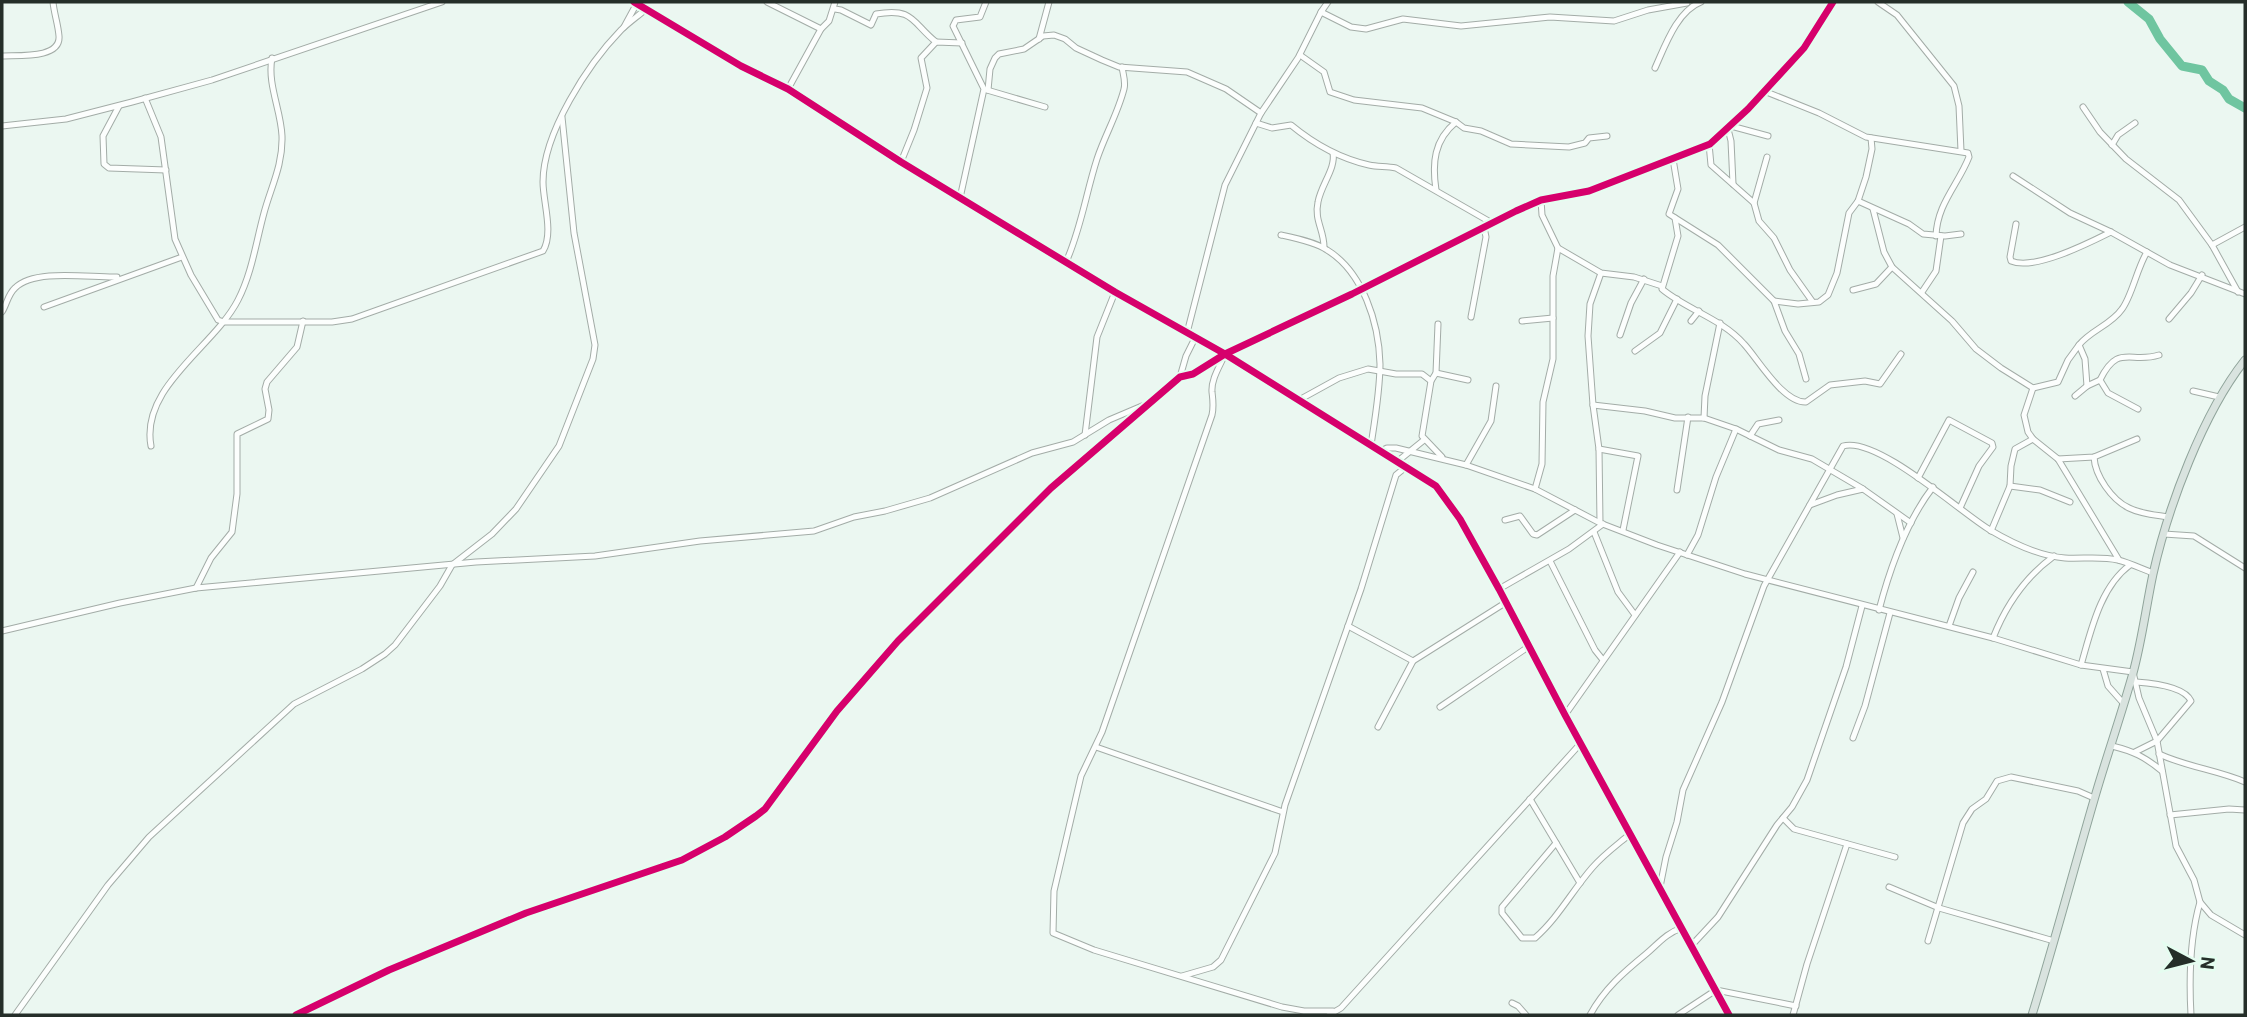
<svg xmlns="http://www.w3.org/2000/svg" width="2247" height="1017" viewBox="0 0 2247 1017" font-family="Barlow,sans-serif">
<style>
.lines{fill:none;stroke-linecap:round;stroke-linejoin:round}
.river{stroke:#6fc5a0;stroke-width:9}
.minor-casing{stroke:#a3aca7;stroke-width:7}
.major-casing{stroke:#90a49b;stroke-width:9}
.minor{stroke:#fcfefd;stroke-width:5}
.major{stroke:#d9e3df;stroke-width:7}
.cycleway-casing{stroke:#e5fdf0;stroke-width:11}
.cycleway{stroke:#d6006c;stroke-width:7}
</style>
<rect width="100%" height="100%" fill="#ebf7f1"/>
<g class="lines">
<!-- river -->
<path class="river" d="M2128,2L2149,19L2160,39L2182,66L2202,70L2209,81L2223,90L2229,99L2245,108"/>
<!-- minor casing -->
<g class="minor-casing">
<g id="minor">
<path d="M634,2L741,66L788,89L901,162L1115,292L1225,354L1436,486L1460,519L1499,589L1565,715L1729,1015"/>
<path d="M767,2L821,29"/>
<path d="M1878,2L1897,15L1954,86L1959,106L1961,151"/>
<path d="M835,9L841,10L871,25L876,14C914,7 912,23 936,42"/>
<path d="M1321,12L1351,27L1366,29L1403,19L1461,26L1550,17L1614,21L1648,10L1687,3"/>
<path d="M624,27L637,3"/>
<path d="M1039,39L1049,2"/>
<path d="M1300,55L1324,72L1330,92L1354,100L1422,108L1456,122L1464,128L1481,131L1511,144L1569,147L1585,143L1589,138L1607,136"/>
<path d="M2,56C18,55 61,59 59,36C58,24 54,13 53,2"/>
<path d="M1655,68C1665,46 1677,11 1701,2"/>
<path d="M788,89L821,29L829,21L835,2"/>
<path d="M987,90L1045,107"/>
<path d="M988,90L990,69L995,58L999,54L1024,49L1043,36L1054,35L1065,39L1076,48L1102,60L1119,67L1187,72L1226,89L1261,113"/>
<path d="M1764,91L1819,113L1866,137L1968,153L1969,157C1958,185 1937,204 1936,236"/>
<path d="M145,98L161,137L175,239L191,275L218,320L224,322H332L352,319L543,251C554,233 543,202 543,182C543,133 588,64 621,30C628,23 638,16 646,9"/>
<path d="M119,106L103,136L104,164L109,168L166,170"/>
<path d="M2083,107L2100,132L2126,159L2179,200L2212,245L2238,292"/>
<path d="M1256,123L1272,128L1291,125C1314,144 1338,158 1369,165C1378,167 1386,166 1396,168L1492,223"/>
<path d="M2,126L66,119L132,102L212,80L442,2"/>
<path d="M1731,126L1768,136"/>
<path d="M1728,129L1731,141L1733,184"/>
<path d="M1709,144L1711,165L1754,203L1759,221L1774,238L1790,270L1812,301"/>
<path d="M2112,145L2118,135L2135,123"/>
<path d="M1673,159L1678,189L1669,214L1718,245L1774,301L1785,331L1799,354L1806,379"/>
<path d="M901,162L914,130L927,88L921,58L936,42L962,43"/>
<path d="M2013,176L2070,213L2111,232L2170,265L2245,294"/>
<path d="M1436,190C1432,163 1434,140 1456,122"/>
<path d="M960,198L984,89L953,26L956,20L980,17L986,2"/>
<path d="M1858,201L1909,224L1923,234L1945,236L1961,234"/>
<path d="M1754,203L1767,157"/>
<path d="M1873,209L1884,252L1892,267L1952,321L1976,349L2001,368L2033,388L2058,382L2068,360L2079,345"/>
<path d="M1675,218L1678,236L1662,289C1687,310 1721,318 1744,344C1758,359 1783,403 1806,402L1830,385L1865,381L1880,384L1901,354"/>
<path d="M2016,224L2010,257L2011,261C2034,271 2089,243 2111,232"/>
<path d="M1281,235C1295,238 1315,242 1327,250C1363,272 1379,323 1380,364C1380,390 1375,419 1371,445"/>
<path d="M2212,245L2245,227"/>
<path d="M1324,247C1324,230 1314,220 1318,202C1321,185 1336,168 1333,153"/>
<path d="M1558,248L1601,273L1634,277L1662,286"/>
<path d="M1066,262C1081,229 1086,193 1097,159C1105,135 1118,113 1124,89C1126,82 1123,74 1122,67"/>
<path d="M1853,290L1876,284L1892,267"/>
<path d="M1922,292L1936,271L1941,236"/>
<path d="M1774,301L1798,304L1819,302L1828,295L1837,273L1849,213L1858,201L1866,177L1872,149L1871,138"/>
<path d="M44,307L182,257"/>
<path d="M2,312C7,304 8,294 15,288C35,268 91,278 117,277"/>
<path d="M1471,317L1486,237L1485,232L1480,228"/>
<path d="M2169,319L2191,293L2202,275"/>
<path d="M1522,321L1553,318"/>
<path d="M1691,321L1699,311"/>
<path d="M1438,324L1436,373L1431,381L1422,436L1442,457"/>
<path d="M1187,333L1225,185L1261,113L1298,58L1321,12L1328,2"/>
<path d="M1620,335L1631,303L1644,279"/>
<path d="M1635,351L1660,333L1677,299"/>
<path d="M1225,354C1220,366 1211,379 1212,392C1213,401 1214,406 1212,415L1102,732L1081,776L1054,891L1053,933L1094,950L1282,1007L1304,1011H1333"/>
<path d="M1436,373L1468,380"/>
<path d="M1180,377L1186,356L1195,338"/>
<path d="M2100,380C2118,343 2130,364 2159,355"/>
<path d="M2087,386L2085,359L2079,345C2091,330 2111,325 2122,309C2132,296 2137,268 2147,252"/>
<path d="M2033,388L2024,415L2028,432L2033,439L2058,459L2119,560"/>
<path d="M2193,391L2219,397"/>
<path d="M2075,396L2087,386L2100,380L2108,393L2138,409"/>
<path d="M1299,400L1339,378L1368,369L1396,374H1422L1431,381"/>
<path d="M1593,405L1645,411L1675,418H1704L1736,429L1779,450L1812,459L1863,489L1911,523"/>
<path d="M1704,418L1705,396L1720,323"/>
<path d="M1085,435L1097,337L1115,292"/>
<path d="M1750,436L1758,424L1779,420"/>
<path d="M151,446C140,387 214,347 238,300C252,273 256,242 264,213C271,187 283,165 282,136C281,110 267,84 272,58"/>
<path d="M1599,449L1638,456L1623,530"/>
<path d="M1381,451L1387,448H1396L1466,465L1535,489L1600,523L1657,545L1745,574L1993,638L2081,665L2133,672L2139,698L2157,741L2176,846L2194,880L2200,902"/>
<path d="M2094,457C2095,476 2112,500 2129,508C2141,514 2156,515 2168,517"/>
<path d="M2058,459L2094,457L2137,439"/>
<path d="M1398,461L1424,440"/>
<path d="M1466,465L1491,421L1496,386"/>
<path d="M1918,478L1949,420L1992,443L1993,447L1979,466L1960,508"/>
<path d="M2010,486L2040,490L2070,502"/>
<path d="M1535,489L1542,464L1543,402L1553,359V276L1558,248L1542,215L1541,200"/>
<path d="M1677,490L1688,417"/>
<path d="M1810,505L1837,495L1863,489"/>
<path d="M1897,514L1903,538"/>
<path d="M1505,520L1520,516L1533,534L1537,535L1575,510"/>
<path d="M1600,523L1599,449L1593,405L1588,336L1590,304L1601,273"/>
<path d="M1991,531L2010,486L2011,466L2015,449L2033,439"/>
<path d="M1594,532L1618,592L1635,615"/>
<path d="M2164,534L2194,536L2245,568"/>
<path d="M1687,555L1698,535L1716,477L1736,429"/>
<path d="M1550,561L1595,650L1603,660"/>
<path d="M196,588L211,558L232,532L237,494V434L268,419L269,410L265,389L267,382L297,347L303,321"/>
<path d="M1499,589L1569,549L1603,524"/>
<path d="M1879,610C1890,568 1906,522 1933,487"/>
<path d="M1348,626L1413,661L1505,603"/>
<path d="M1949,626L1959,598L1973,572"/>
<path d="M2,631L120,603L196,588L476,562L595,556L700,541L814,531L854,517L885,511L930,498L1032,453L1073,442L1109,420L1142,406"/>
<path d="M1993,638C2006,605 2025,577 2054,556"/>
<path d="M2081,665C2091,631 2100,587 2130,565"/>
<path d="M2103,669L2108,686L2124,704"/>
<path d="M1440,707L1528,647"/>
<path d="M1565,715L1680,552"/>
<path d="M1378,727L1413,661"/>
<path d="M1853,738L1865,706L1890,613"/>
<path d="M2112,746C2133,751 2145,757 2162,771"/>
<path d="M1096,747L1283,812"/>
<path d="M2135,752L2157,741L2191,701C2184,686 2151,683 2136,682"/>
<path d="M2159,754C2187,767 2217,770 2245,782"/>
<path d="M1530,799L1580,883"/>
<path d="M2170,815L2229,809L2245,810"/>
<path d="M1783,818L1794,829L1895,857"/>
<path d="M1556,843L1502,907V913L1522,938H1535C1558,918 1572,891 1592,868C1603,855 1617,845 1630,834"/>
<path d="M1660,887L1666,857L1677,822L1683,790L1722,702L1764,586L1843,446C1877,436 1960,512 1990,530C2012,543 2039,556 2065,558C2082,559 2101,556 2118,560C2130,563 2142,569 2153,573"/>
<path d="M1889,887L1939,908L2054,941"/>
<path d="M1928,941L1963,823L1972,809L1986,799L1997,781L2011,777L2078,791L2094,798"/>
<path d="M1691,946L1718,917L1777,825L1792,807L1807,780L1846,667L1862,606"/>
<path d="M1182,976L1213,967L1221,960L1275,853L1285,805L1361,589L1396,475L1407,466"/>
<path d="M1512,1003L1518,1006L1526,1015"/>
<path d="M15,1015L108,885L149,837L294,704L362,669L385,654L395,645L440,586L452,565L492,534L516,509L559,446L593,359L595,345L574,233L562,117"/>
<path d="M296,1015L389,970L526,913L682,860L725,837L756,816L765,809L837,711L898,641L1051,488L1180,377L1193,374L1225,354L1352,294L1516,211L1541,200L1589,191L1710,144L1748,109L1804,48L1833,2"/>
<path d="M1329,1015L1341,1008L1581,743"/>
<path d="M1590,1015C1604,989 1624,972 1646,954C1658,944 1666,933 1682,928"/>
<path d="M1678,1015L1716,990L1796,1006"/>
<path d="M1793,1015L1807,964L1847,844"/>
<path d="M2191,1015C2189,979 2190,937 2200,902L2211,915L2245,935"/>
</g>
</g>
<!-- major casing -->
<g class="major-casing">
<path id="major" d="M2032,1015C2054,944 2073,872 2094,800C2106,758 2121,716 2133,673C2142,640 2146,607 2153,574C2168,507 2203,413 2245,360"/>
</g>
<!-- minor -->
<use href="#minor" class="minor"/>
<!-- major -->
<use href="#major" class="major"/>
<!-- cycleway casing -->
<g class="cycleway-casing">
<g id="cycleway">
<path d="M634,2L741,66L788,89L901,162L1115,292L1225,354L1436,486L1460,519L1499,589L1565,715L1729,1015"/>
<path d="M296,1015L389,970L526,913L682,860L725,837L756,816L765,809L837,711L898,641L1051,488L1180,377L1193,374L1225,354L1352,294L1516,211L1541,200L1589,191L1710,144L1748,109L1804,48L1833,2"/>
</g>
</g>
<!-- cycleway -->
<use href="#cycleway" class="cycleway"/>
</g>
<!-- border -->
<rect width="2247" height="1017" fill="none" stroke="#252e29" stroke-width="7"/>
<!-- north arrow -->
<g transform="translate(2191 961) rotate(97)" stroke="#e5fdf0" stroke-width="5" paint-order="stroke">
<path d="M0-5L12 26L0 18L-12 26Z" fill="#252e29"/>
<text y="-10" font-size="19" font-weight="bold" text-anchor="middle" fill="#252e29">N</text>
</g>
</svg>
